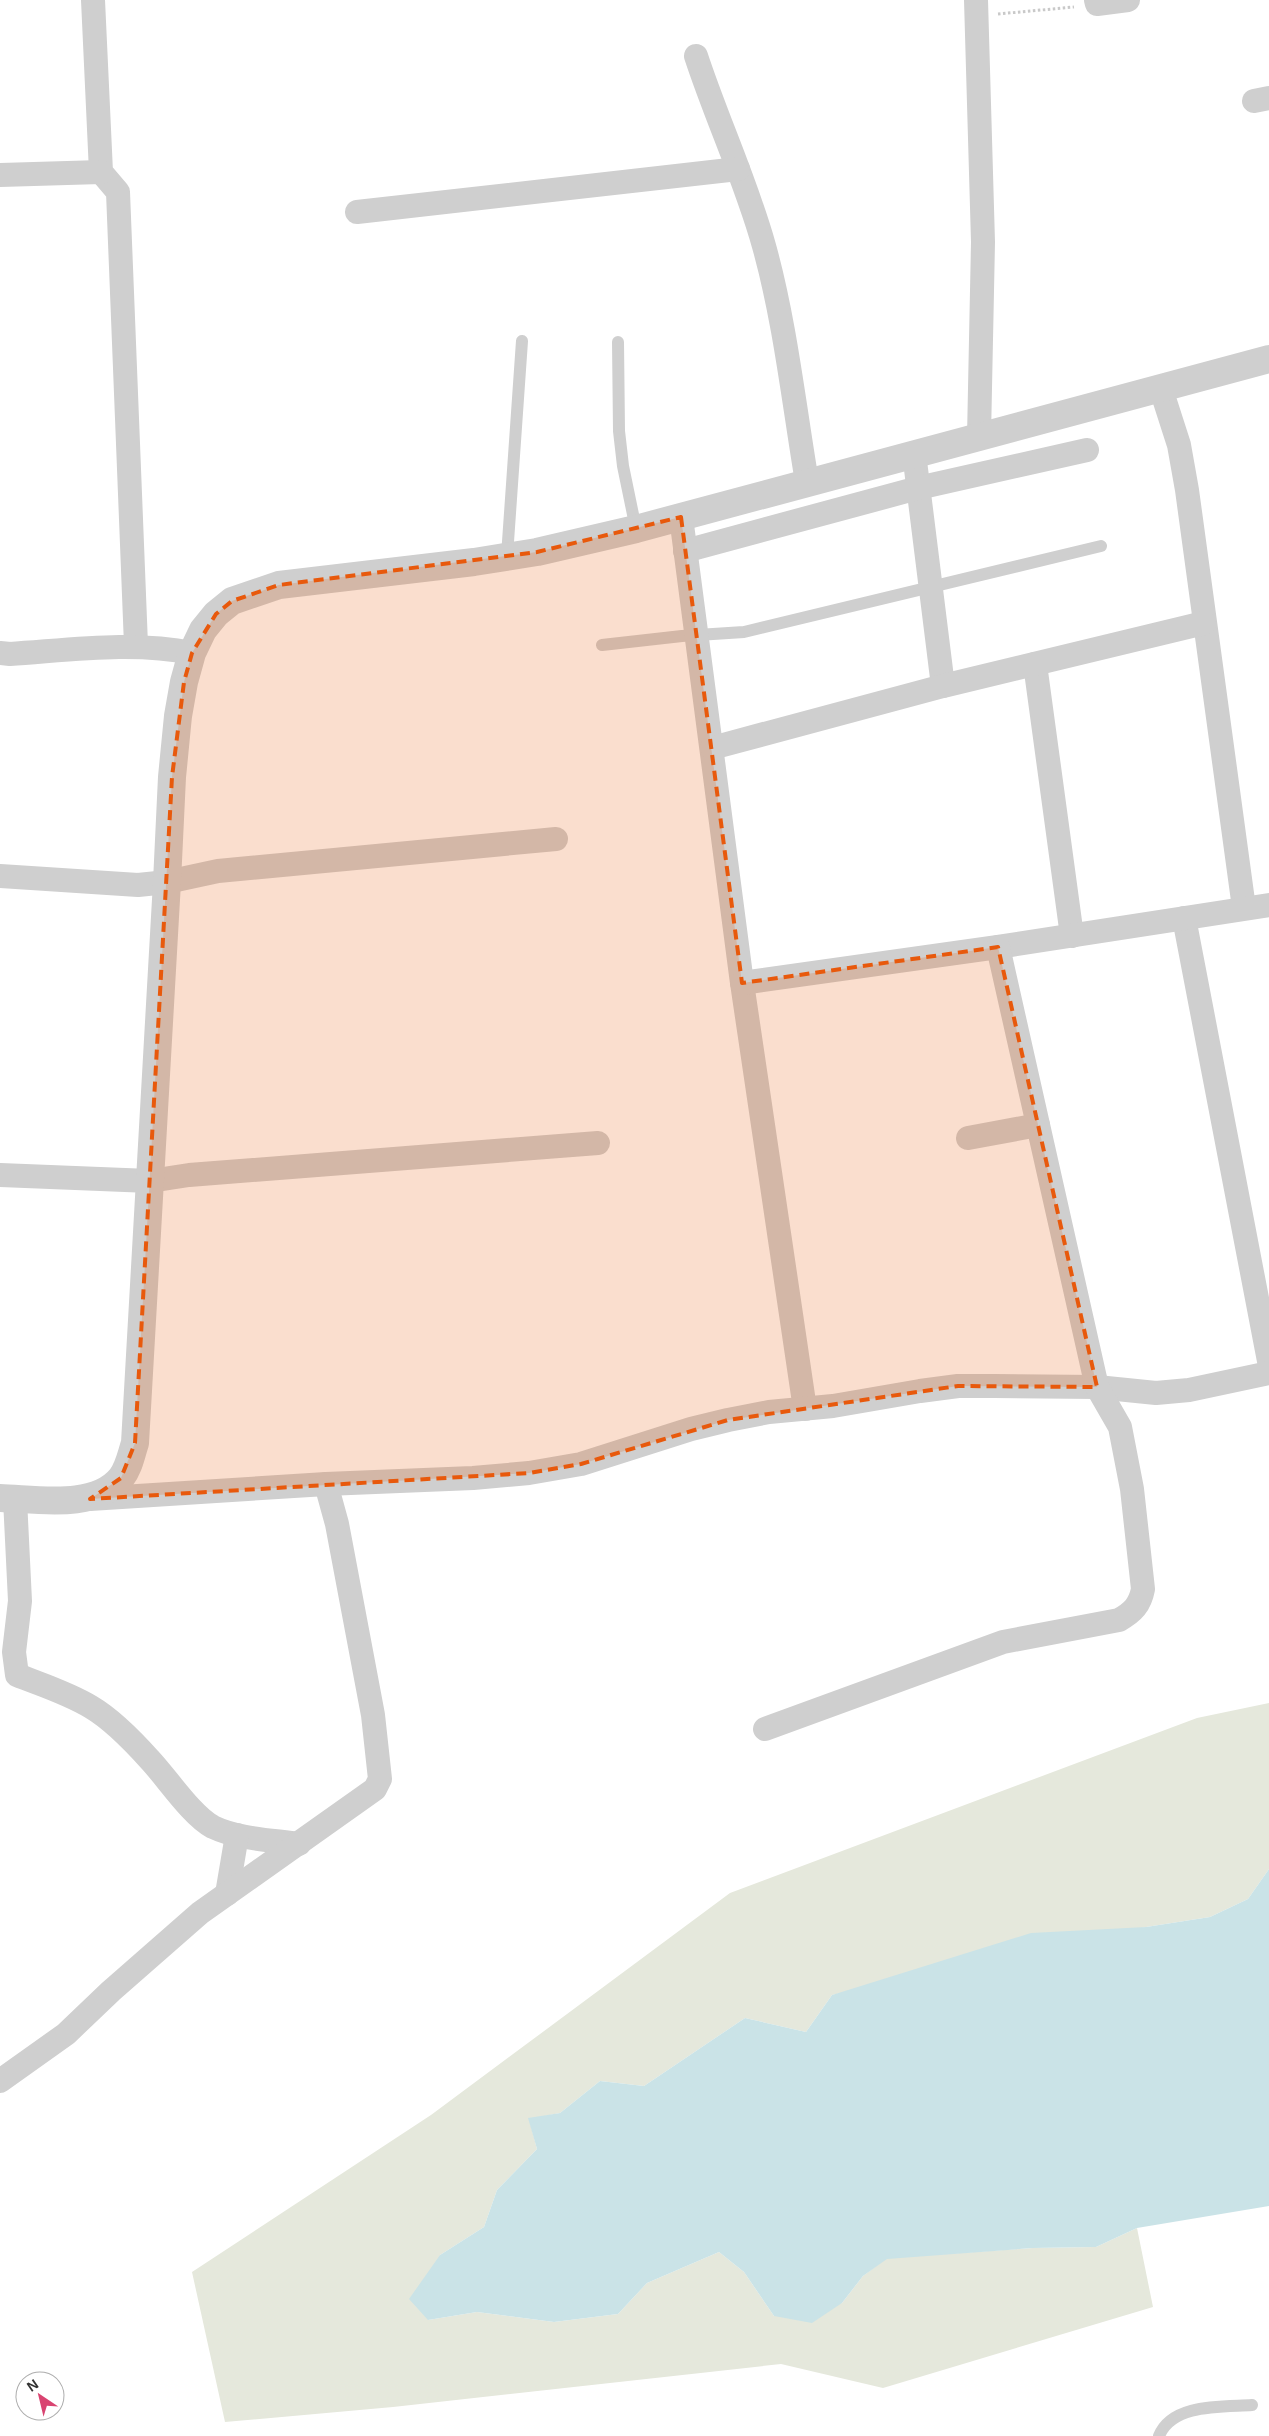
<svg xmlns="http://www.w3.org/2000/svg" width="1269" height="2436" viewBox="0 0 1269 2436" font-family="Arial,sans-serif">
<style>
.green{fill:#e5e8dc}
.water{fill:#cae3e7}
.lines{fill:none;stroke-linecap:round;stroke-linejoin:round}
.path{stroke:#c9c9c9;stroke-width:3;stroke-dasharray:2.5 2.5;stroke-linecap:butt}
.service{stroke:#cfcfcf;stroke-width:12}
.minor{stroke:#cfcfcf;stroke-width:24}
.tertiary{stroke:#cfcfcf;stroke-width:28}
.marked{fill:#e8590c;fill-opacity:0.2;stroke:#e8590c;stroke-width:4;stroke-dasharray:10 6;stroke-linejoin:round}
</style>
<rect width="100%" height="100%" fill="#fff"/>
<!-- green -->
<path class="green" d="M1269,1703V1869L1248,1899L1210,1917L1146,1927L832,1995L806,2032L745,2018L644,2086L600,2081L560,2113L529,2119L537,2149L497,2190L484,2227L440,2255L428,2320L477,2312L554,2322L618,2314L647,2283L719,2252L744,2272L774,2316L842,2303L863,2276L887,2258L1033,2248L1096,2247L1137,2228L1153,2307L883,2388L781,2364L393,2407L225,2422L192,2272L431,2115L730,1893L1197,1718Z"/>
<!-- water -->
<path class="water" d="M1269,1869V2206L1137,2228L1096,2247L1033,2248L887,2259L863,2276L842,2303L812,2323L774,2316L744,2272L719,2252L647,2283L618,2314L554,2322L477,2312L428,2320L409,2299L440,2255L484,2227L497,2190L537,2149L528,2118L560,2113L600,2081L644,2086L745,2018L806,2032L832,1995L1031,1933L1146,1927L1210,1917L1248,1899Z"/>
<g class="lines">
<!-- path -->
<path class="path" d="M998,14L1074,7"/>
<!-- service -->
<g class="service">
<path d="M618,342L619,431L623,466L636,529"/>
<path d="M507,556L522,341"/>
<path d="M602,645L682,636L744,632L1101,546"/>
<path d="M1159,2436C1172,2403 1223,2407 1252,2405"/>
</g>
<!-- minor -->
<g class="minor">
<path d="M93,0L101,172L118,192L136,645"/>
<path d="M976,0L983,242L979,437"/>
<path d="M1096,0L1097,4L1128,0"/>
<path d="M696,56C717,120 746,181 764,246C785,321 794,405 807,482"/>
<path d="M1254,101L1269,98"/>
<path d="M0,175L101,172"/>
<path d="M357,212L738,169"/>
<path d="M1161,389L1179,445L1187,490L1244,908"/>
<path d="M914,453L943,686"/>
<path d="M681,517L742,983L805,1409"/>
<path d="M685,551L918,488L1087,450"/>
<path d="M0,653L10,654C71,650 132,641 192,653"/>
<path d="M1035,664L1072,936"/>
<path d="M712,748L943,686L1204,623"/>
<path d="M0,876L138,885L167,882L218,871L556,839"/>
<path d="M1184,918L1269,1361"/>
<path d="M742,983L998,947L1269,905"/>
<path d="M968,1138L1038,1125"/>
<path d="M0,1175L150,1181L189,1175L598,1143"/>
<path d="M15,1499L20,1601L14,1652L17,1675C42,1685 68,1693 91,1707C113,1720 133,1741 150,1760C167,1778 192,1816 213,1827C238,1839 271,1840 299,1844"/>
<path d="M90,1499L326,1484L473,1478L529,1473L581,1464L691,1429L728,1420L769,1412L833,1406L920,1391L958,1386H994L1097,1387L1156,1393L1189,1390L1269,1373"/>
<path d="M765,1729L1003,1642L1119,1620C1133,1612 1140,1605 1143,1589L1132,1489L1120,1427L1097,1387L998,947"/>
<path d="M227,1894L237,1835"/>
<path d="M0,2081L66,2034L111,1991L200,1913L375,1789L380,1779L373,1715L337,1524L326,1484"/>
</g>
<!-- tertiary -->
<path class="tertiary" d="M0,1498C37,1499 95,1510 121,1478C129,1468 131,1455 135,1443L167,882L172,777L178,716L184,682L192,653L203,630L216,614L232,601L279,585L474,562L537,552L636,529L1269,359"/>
</g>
<!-- marked area -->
<path class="marked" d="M681,517L742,983L998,947L1097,1387L958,1386L728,1420L581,1464L529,1473L90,1499L121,1478L135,1443L172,777L184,682L192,653L216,614L232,601L279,585L537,552Z"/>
<!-- north arrow -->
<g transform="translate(40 2396) rotate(325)"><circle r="24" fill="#ffffff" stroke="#adadad"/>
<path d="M0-4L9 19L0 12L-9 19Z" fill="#d94471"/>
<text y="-8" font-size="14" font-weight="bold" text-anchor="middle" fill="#323232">N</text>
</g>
</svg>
